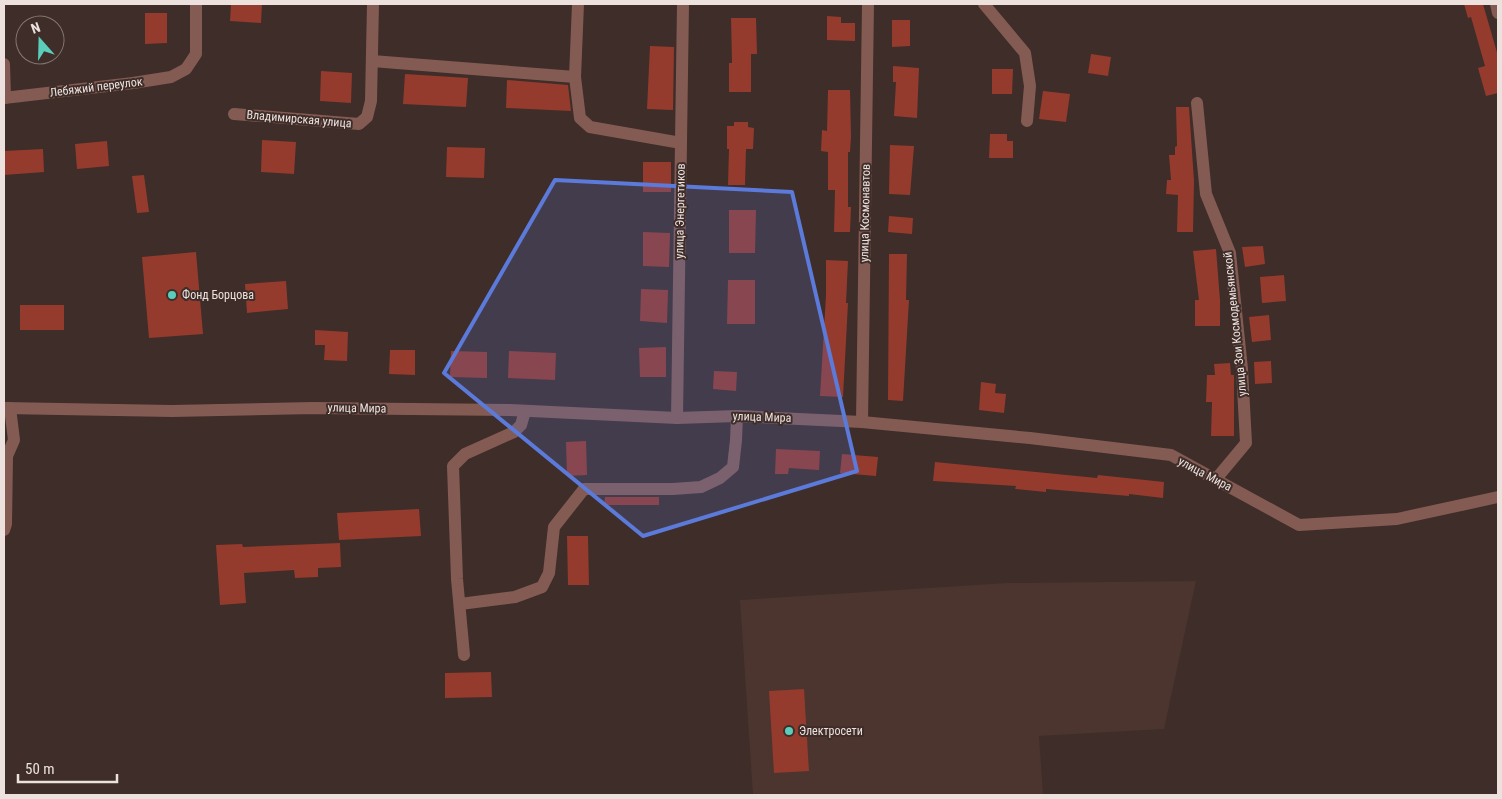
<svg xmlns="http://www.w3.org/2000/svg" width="1502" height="799" viewBox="0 0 1502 799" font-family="'Roboto Condensed',sans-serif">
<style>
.built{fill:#4c342f}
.building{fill:#943b2d}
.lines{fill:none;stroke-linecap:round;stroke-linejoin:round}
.minor{stroke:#845b53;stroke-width:12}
.marked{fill:#5b7ada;fill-opacity:0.2;stroke:#5b7ada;stroke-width:4;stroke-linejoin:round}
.poi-dot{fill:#5bcebb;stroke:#3e2d29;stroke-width:2}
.labels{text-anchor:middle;stroke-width:4;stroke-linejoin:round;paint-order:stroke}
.street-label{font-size:12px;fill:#ede1de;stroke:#3e2d29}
.poi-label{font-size:12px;fill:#ede1de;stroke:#3e2d29;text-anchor:start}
</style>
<rect width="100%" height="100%" fill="#3e2d29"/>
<!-- built -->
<path class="built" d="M1196,581L1164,729L1039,736L1043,795H753L740,600L1007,583Z"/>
<!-- building -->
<g class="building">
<path d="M231,4H262L261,23L230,21Z"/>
<path d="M1464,4H1483L1498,56V93L1486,96L1478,68L1485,66L1471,17L1468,18Z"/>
<path d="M145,13H167V43L145,44Z"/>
<path d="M827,16L841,17V23H855V41L827,40Z"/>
<path d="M731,18H756L757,54H751V92H729V63H732Z"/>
<path d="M892,20H910V46L892,47Z"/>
<path d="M650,46L674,47L673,110L647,109Z"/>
<path d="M1091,54L1111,57L1108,76L1088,73Z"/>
<path d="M893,66L919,68L917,118L894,116L896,82H893Z"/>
<path d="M992,69H1013L1012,94H992Z"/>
<path d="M321,71L352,73L351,103L320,101Z"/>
<path d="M405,74L468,78L466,107L403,104Z"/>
<path d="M507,80L568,85L571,111L506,108Z"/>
<path d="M828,90H850L851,137L850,152H848V207H851L850,232H834L835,190H828V152L821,151L822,130L827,131Z"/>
<path d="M1043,91L1070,94L1066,122L1039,119Z"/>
<path d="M1176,107H1189L1194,181L1193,232H1177L1178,195L1166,194L1167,180H1171L1169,155H1175V147L1177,146Z"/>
<path d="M734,122H748V127L754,128L753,149H746L745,185H728L729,149H727V126H734Z"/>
<path d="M990,134H1007V141H1013V158H989Z"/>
<path d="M262,140L296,142L294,174L261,172Z"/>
<path d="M107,141L109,166L77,169L75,144Z"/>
<path d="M890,145L914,146L910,195L889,194Z"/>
<path d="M447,147L485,148L484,178L446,177Z"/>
<path d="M43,149L44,172L4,175V151Z"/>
<rect x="643" y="162" width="28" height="30"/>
<path d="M144,175L149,212L137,213L132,176Z"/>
<path d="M729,210H756L755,253H729Z"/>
<path d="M889,216L913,218L912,234L888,232Z"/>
<path d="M643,232L670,233L669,267L643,266Z"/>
<path d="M1263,246L1265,264L1245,267L1242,247Z"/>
<path d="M1216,249L1220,300V326H1195V300H1199L1193,251Z"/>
<path d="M196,252L203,334L149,338L142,257Z"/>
<path d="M889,254H907L906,300H909L903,401L888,400Z"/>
<path d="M826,260L848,261L846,303H848L843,397L820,396L826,295Z"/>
<path d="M1284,275L1286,301L1262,303L1260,277Z"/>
<path d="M728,280H755V324H727Z"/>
<path d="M286,281L288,309L247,313L245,284Z"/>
<path d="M641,289L668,290L667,323L640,321Z"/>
<rect x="20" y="305" width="44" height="25"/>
<path d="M1269,315L1271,340L1252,342L1249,317Z"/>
<path d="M315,330L348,332L347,361L324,360L325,345H315Z"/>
<path d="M666,347V377H640L639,348Z"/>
<path d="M390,350H415V375L389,374Z"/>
<path d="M451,351L487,352V378L450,377Z"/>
<path d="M509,351L556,353L555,380L508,378Z"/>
<path d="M1271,361L1272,383L1255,384L1254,362Z"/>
<path d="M1230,363L1231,375H1234V436H1211L1212,402H1206L1207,375H1215L1214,364Z"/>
<path d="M714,371L737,372L736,391L713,389Z"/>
<path d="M981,382L996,384L995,393L1006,394L1004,413L979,410Z"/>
<path d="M586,441L587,475L567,476L566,442Z"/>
<path d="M776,449L820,451L819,470L789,468L788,474H775Z"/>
<path d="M842,454L878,457L876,476L840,473Z"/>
<path d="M935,462L1097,478L1098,475L1164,482L1163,498L1129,494V496L1046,489V492L1015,489L1016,486L933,481Z"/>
<path d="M605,497H659V505H604Z"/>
<path d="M419,509L421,536L339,540L337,513Z"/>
<path d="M567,536H588L589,585H568Z"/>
<path d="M340,543L341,567L318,568V577L295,578L294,570L244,573L246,603L220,605L216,545L242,544L243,547Z"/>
<path d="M491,672L492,697L445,698V673Z"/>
<path d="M804,689L809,771L774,773L769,691Z"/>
</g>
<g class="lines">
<!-- minor -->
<g class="minor">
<path d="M984,4L1025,53L1030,86L1027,121"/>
<path d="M1496,4L1498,13"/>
<path d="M372,61L575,77L580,118L590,127L681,143"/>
<path d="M4,64L5,98"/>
<path d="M575,77L578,4"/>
<path d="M4,98L133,83L171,77L186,69L196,54V4"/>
<path d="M1197,103L1206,194L1230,253L1242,369L1246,443L1216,479"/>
<path d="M234,114L359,124L367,117L371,101L373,4"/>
<path d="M4,408L172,411L313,408L510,410L677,418L737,416L862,422L1030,438L1171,455L1299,525L1397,519L1498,497"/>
<path d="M677,418L683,4"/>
<path d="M862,422L868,4"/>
<path d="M4,530L6,524L7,456L14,440L10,408"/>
<path d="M460,604L515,597L542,587L549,573L554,527L584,489H673L701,487L720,478L733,467L736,440L737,416"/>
<path d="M464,655L457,579L453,466L465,454L514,432L521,425L525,411"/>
</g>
</g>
<!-- marked area -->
<path class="marked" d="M555,180L792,192L857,471L643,536L444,373Z"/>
<!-- markers -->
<g class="poi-dot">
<circle cx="172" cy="295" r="5"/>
<circle cx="789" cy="731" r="5"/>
</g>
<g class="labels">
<!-- street labels -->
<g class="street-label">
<text transform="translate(96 87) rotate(-7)" y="4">Лебяжий переулок</text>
<text transform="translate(299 119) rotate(5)" y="4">Владимирская улица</text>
<text transform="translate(680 211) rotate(-89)" y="4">улица Энергетиков</text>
<text transform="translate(865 213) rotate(-89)" y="4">улица Космонавтов</text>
<text transform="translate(1235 324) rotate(-96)" y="4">улица Зои Космодемьянской</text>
<text transform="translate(357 408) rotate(1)" y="4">улица Мира</text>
<text transform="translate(762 417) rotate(2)" y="4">улица Мира</text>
<text transform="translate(1205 474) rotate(28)" y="4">улица Мира</text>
</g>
<!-- poi labels -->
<g class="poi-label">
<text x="182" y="299">Фонд Борцова</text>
<text x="799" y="735">Электросети</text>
</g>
</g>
<!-- border -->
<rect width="1502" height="799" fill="none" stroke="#ede1de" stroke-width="10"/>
<!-- north arrow -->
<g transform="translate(40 40) rotate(340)"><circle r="24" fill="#3e2d29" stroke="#847571"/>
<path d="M0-4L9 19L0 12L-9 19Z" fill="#5bcebb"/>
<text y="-8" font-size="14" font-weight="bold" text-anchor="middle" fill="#ede1de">N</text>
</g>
<!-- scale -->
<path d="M18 774v8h99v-8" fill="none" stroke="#ede1de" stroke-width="2.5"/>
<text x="25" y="774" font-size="15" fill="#ede1de" stroke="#3e2d29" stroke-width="4" paint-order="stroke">50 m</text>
</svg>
